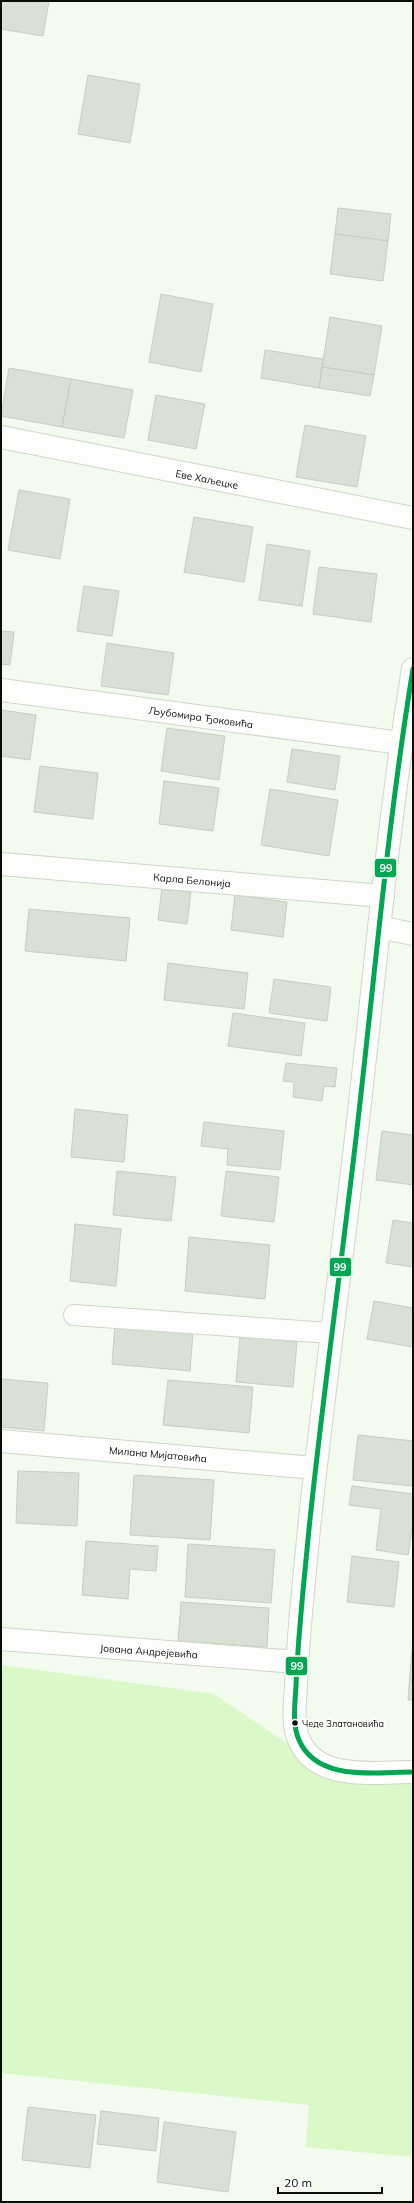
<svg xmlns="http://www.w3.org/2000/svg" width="414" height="2203" viewBox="0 0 414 2203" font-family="Mulish,sans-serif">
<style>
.green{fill:#dbf8c9}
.building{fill:#d9e0d4;stroke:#c6cdc1}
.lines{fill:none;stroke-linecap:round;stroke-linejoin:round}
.service-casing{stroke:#cfd6ca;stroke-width:22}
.minor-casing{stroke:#cfd6ca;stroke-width:24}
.tertiary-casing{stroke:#cfd6ca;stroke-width:24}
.service{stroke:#fdfefc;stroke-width:20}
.minor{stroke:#fdfefc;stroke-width:22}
.tertiary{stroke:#fdfefc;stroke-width:22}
.bus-1-casing{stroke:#fff;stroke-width:8}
.bus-1{stroke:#00a651;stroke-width:5}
.bus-dot{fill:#080f05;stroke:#fff;stroke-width:1.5}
.labels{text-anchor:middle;stroke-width:3;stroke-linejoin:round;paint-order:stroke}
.bus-label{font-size:9px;fill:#080f05;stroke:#fff;text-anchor:start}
.street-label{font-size:10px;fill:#080f05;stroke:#fff}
.line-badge{stroke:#fff;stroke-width:1.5}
.badge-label{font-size:11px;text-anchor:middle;font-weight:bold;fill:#fff}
</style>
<rect width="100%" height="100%" fill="#f3faee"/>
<!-- green -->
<path class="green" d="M1,1665L214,1694L309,1758L413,1768V2157L306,2147L309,2105L1,2073Z"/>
<!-- building -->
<g class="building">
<path d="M1,1H49L43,36L1,29Z"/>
<path d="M88,75L140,84L130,143L78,134Z"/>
<path d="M338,208L391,214L388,241L335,234Z"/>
<path d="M335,234L388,241L383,281L330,274Z"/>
<path d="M161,294L213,304L201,372L149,362Z"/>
<path d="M330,317L382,326L374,375L322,367Z"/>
<path d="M265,350L323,359L319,388L261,378Z"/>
<path d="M322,367L374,375L370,396L319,388Z"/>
<path d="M9,368L71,379L62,427L1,416Z"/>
<path d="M71,379L133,390L124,438L62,427Z"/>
<path d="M156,395L205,404L196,449L148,440Z"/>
<path d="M305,425L366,436L357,487L296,477Z"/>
<path d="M19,490L70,499L60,559L8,550Z"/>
<path d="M194,517L253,527L244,582L184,572Z"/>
<path d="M267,544L310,551L302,606L259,600Z"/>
<path d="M319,567L377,574L371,622L313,614Z"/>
<path d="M84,586L119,591L112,636L77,631Z"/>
<path d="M1,631L14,632L10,665L1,664Z"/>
<path d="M107,643L174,653L168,695L101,686Z"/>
<path d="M1,710L36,715L30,760L1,756Z"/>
<path d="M167,728L225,736L219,780L161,771Z"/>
<path d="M292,749L340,756L335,790L287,782Z"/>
<path d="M40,766L98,773L93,819L34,812Z"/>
<path d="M164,781L219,788L213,831L159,824Z"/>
<path d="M270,789L338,800L329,856L261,845Z"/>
<path d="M162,888L191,892L187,924L158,920Z"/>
<path d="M235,895L287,902L283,937L231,930Z"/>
<path d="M29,909L130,918L126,961L25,951Z"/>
<path d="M168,963L248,973L244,1009L164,1000Z"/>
<path d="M274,979L331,987L327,1021L269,1013Z"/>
<path d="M233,1013L305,1023L301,1056L228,1046Z"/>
<path d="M286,1063L337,1068L335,1087L324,1086L322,1101L293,1097L294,1082L283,1081Z"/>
<path d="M75,1109L128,1115L124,1162L71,1157Z"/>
<path d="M204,1122L284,1131L280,1170L227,1165L228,1149L201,1146Z"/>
<path d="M382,1131L413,1135V1185L376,1180Z"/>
<path d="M117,1171L176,1177L171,1221L113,1215Z"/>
<path d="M226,1171L279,1177L274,1222L221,1216Z"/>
<path d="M393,1220L413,1223V1267L386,1263Z"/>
<path d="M75,1224L121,1229L116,1286L70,1281Z"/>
<path d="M189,1237L270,1245L265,1299L185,1291Z"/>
<path d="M374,1301L413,1308V1347L367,1339Z"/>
<path d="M115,1326L193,1332L190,1371L112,1364Z"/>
<path d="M240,1336L297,1342L293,1387L236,1382Z"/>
<path d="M1,1379L48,1383L44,1431L1,1427Z"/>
<path d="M168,1380L253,1387L249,1433L163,1425Z"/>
<path d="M358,1435L413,1441V1486L353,1480Z"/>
<path d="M18,1471L79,1473L77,1526L16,1523Z"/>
<path d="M134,1475L214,1480L210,1540L130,1535Z"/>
<path d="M352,1486L413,1494V1521L408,1555L376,1550L381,1509L349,1505Z"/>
<path d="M86,1541L158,1546L156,1571L130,1569L128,1599L82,1595Z"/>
<path d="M188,1544L275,1550L271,1603L185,1597Z"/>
<path d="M352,1556L399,1562L394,1607L347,1602Z"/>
<path d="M181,1602L269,1608L267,1647L178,1641Z"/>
<path d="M413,1637V1700H408Z"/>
<path d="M28,2107L96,2115L90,2168L22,2160Z"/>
<path d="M101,2111L159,2118L156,2151L97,2144Z"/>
<path d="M164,2122L236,2132L228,2192L157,2182Z"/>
</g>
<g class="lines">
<!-- service casing -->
<g class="service-casing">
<path id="service" d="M74,1315L330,1333"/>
</g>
<!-- minor casing -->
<g class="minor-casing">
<g id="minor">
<path d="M1,437L413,518"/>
<path d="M1,690L401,743"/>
<path d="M1,864L383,896"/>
<path d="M379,927L413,934"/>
<path d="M1,1441L315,1468"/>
<path d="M1,1639L297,1662"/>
</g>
</g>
<!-- tertiary casing -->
<g class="tertiary-casing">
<path id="tertiary" d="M413,669C385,839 372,1010 351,1180C337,1297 321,1413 309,1529C304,1582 298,1634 296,1686C295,1703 292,1725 299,1740C317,1782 375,1772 413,1772"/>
</g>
<!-- service -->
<use href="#service" class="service"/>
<!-- minor -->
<use href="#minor" class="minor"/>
<!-- tertiary -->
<use href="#tertiary" class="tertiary"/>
<!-- bus-1 casing -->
<g class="bus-1-casing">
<path id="bus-1" d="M413,669C385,839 372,1010 351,1180C337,1297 321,1413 309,1529C304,1582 298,1634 296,1686C295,1703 292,1725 299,1740C317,1782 375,1772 413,1772"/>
</g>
<!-- bus-1 -->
<use href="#bus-1" class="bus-1"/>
</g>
<!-- markers -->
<circle class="bus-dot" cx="295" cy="1723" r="3.5"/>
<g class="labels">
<!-- bus labels -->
<g class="bus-label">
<text x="302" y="1727">Чеде Златановића</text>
</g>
<!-- street labels -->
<g class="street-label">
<text transform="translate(207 479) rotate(11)" y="4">Еве Хаљецке</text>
<text transform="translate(201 717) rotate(8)" y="4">Љубомира Ђоковића</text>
<text transform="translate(192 880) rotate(5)" y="4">Карла Белонија</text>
<text transform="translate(158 1454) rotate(5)" y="4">Милана Мијатовића</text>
<text transform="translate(149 1651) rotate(4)" y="4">Јована Андрејевића</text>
</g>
</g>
<g class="line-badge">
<rect x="374" y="858" width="23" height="20" rx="4" fill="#00a651"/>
<rect x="329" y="1257" width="23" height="20" rx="4" fill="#00a651"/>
<rect x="285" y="1656" width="23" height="20" rx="4" fill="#00a651"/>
</g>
<g class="badge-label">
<text x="386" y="872">99</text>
<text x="340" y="1271">99</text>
<text x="297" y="1670">99</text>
</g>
<!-- border -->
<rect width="414" height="2203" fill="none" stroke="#080f05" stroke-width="4"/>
<!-- scale -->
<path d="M278 2187v6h104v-6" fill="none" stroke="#080f05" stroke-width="2"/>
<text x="284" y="2187" font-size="12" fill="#080f05" stroke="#ffffff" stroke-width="3" paint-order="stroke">20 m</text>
</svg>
